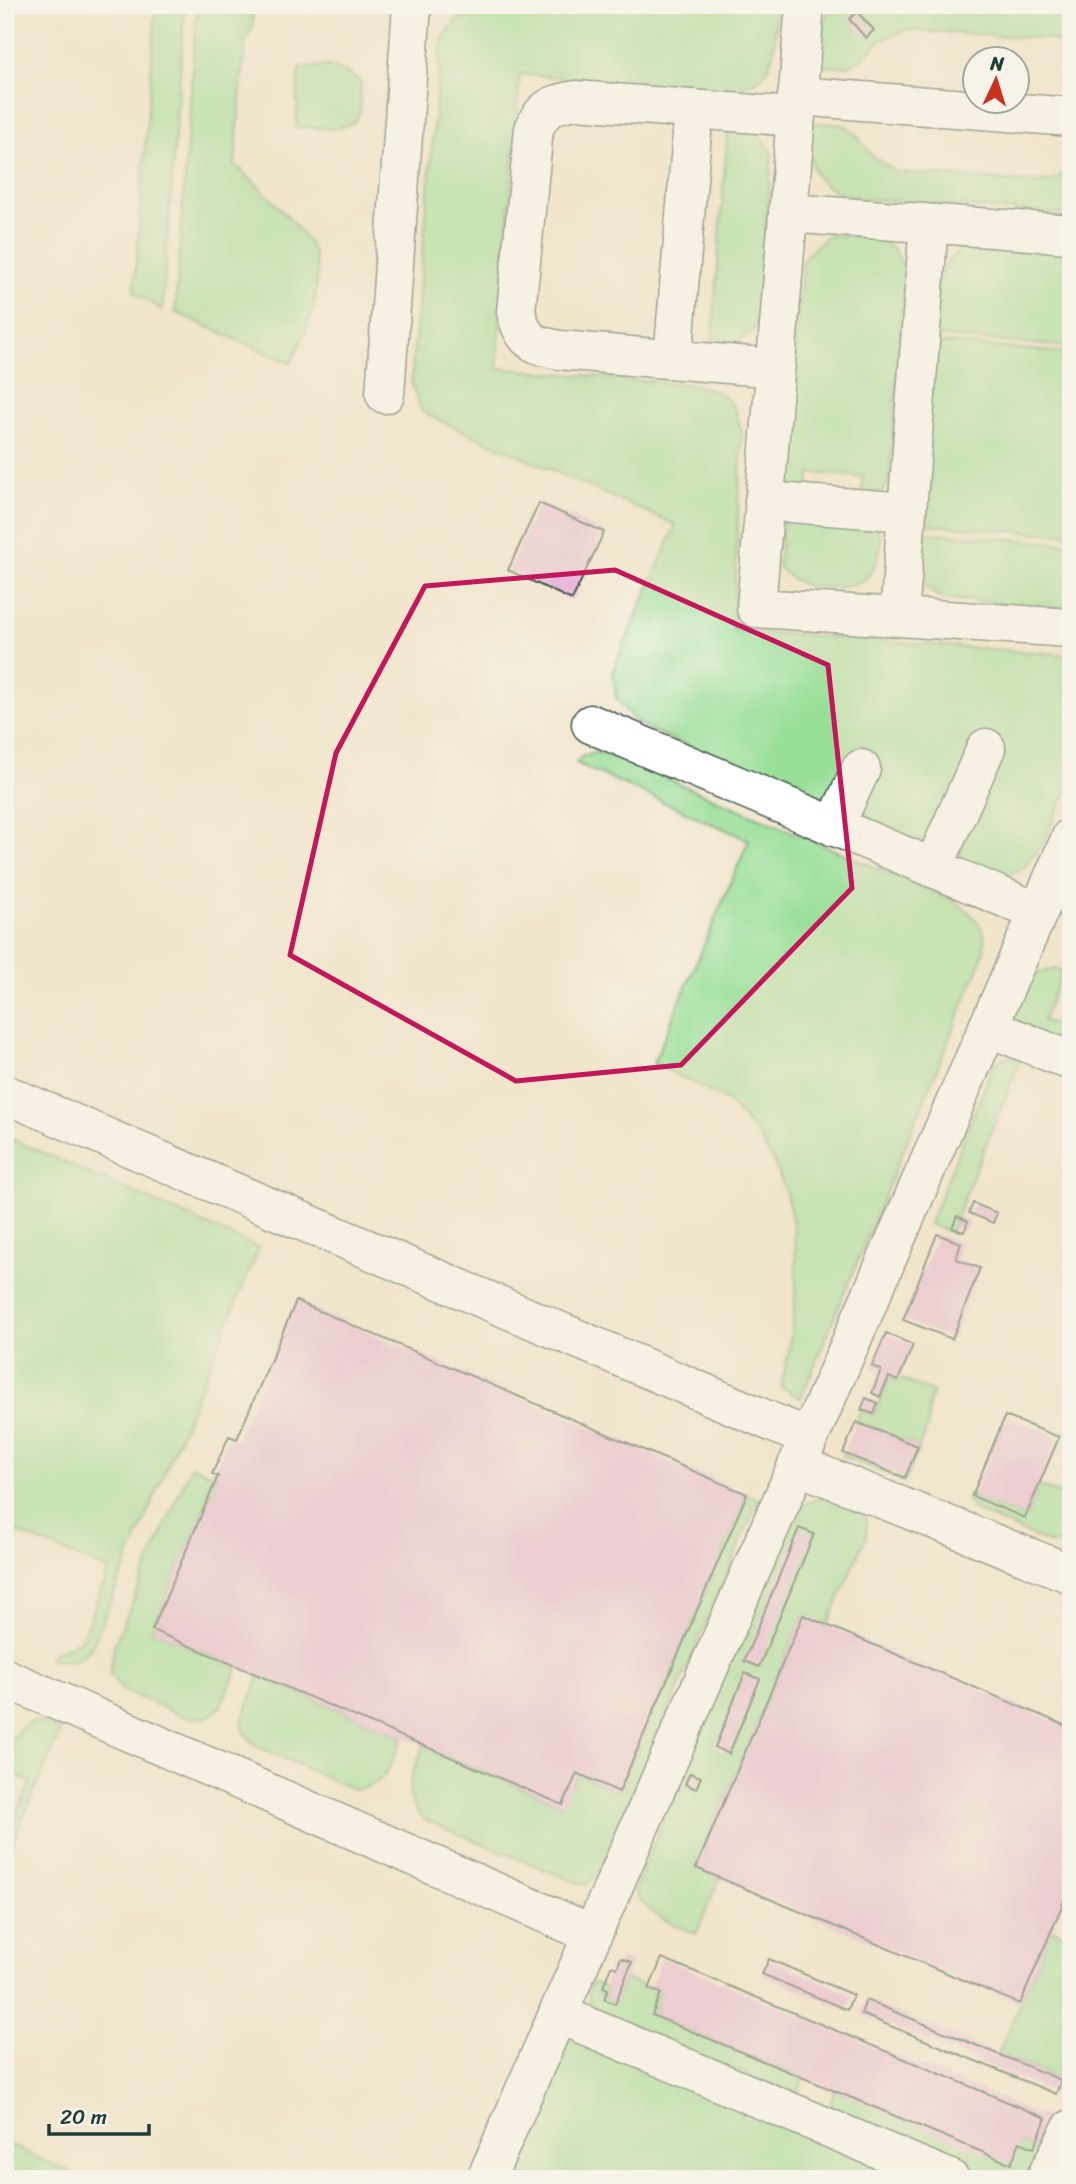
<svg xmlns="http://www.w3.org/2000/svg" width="1076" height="2184" viewBox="0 0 1076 2184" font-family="Sriracha,sans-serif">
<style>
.green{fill:#98df98;stroke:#5c8e66;stroke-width:2}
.building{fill:#e6b0d8}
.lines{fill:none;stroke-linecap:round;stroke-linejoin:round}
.minor-casing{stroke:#3e564b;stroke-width:41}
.minor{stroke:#fff;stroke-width:38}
.marked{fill:none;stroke:#c2185b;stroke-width:5;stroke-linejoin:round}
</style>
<rect width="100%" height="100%" fill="#f7f3e8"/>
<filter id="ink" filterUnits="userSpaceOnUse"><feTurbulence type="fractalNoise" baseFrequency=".0143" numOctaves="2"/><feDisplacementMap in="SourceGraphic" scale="14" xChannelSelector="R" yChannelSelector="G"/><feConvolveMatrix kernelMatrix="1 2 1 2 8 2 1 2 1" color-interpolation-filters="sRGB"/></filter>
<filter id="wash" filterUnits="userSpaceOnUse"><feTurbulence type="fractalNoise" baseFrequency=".00686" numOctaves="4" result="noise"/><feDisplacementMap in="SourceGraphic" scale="28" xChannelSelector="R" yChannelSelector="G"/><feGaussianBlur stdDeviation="1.57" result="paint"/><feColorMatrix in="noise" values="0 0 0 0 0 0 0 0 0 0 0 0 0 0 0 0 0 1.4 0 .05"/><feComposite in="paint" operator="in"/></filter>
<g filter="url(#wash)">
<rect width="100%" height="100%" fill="#f1e5cc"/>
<!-- green -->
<g class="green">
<path d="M156,5H185L162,310L134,292Z"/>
<path d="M197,5H253V26L245,42L235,165C254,181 308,233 314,254C319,272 317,291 313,308C309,327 298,346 291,364L175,312Z"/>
<path d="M565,5H772C777,17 775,26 775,38C772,76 760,85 723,92L520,74L497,368L695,385C728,394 734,399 742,433L733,630L1071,655V782L1044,841L1033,857L1025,867L1001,878L967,865L960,853L932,836L923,840L906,841L873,825L864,810L866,798L834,788L825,796L811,799L646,728L634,720L616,698L613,670L676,525L434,418L421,410L411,381L441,46C455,4 481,13 516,12C532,11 549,7 565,5Z"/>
<path d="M837,5H984L1071,12V50L1064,44L1048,39L907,30L881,40L861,59L849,66L834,67L814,64C818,44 817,16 837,5Z"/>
<path d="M327,66C341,69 351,73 361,83L360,111L355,122L335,129L296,127L299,68Z"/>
<path d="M810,122L845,125L856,134L872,156L897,172L1037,183L1054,180L1071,169V215L858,198C807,186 810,168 810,122Z"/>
<path d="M728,124C753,128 760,130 772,153L759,324C745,340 734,346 712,345Z"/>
<path d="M849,234C884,239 897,240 905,278L889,483L882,492L861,496L863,477L810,473L808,491C795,489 787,488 783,475L803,259L827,236Z"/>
<path d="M973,242L1071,248V347L933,336C937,295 931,263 973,242Z"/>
<path d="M933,342L1071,353V535L918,524Z"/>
<path d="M783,517L874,523C881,532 882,538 880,549C877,561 872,576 861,582C849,590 813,588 800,583C791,579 785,574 778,566Z"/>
<path d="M919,532L1071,544V606L1055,608L945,599C912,586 918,563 919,532Z"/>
<path d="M594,753L614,756L954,901C980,919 991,931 981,962L801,1398L781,1387C801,1301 811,1194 747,1123C740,1116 733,1106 725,1100C703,1086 677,1076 653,1064L749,840L576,763L581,757Z"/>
<path d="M1056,969L1063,970L1043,1020L1071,1033V1051L1018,1030L1011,1012L1032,974Z"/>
<path d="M1012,1057L1021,1058L950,1233L929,1224L993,1066L1002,1058Z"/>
<path d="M5,1136L259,1248L91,1648C79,1661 66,1664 49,1660L52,1654L81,1640L109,1570L5,1527Z"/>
<path d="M889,1377L897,1381L899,1378L933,1392L929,1404L928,1425L905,1482L842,1456L843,1453L917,1446L856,1422L861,1410L874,1414Z"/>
<path d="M191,1466L218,1476L152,1630L238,1667L220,1708L208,1717L196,1718L183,1716L122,1690L110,1674L114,1645Z"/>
<path d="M1039,1486L1071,1498C1071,1514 1075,1533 1060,1544H1050L976,1511C970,1506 966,1502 967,1494L1025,1518Z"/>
<path d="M747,1494L759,1499L599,1874L586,1884L575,1882L423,1819C399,1793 412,1774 424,1746L562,1805L577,1773L619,1792Z"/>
<path d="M836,1496L861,1508L867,1524L866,1537L827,1626L803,1616L696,1867L720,1878L696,1934C672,1924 647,1915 634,1890L789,1519C802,1501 815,1498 836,1496Z"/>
<path d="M259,1676L403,1737C391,1763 386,1790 352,1789L258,1747L250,1740L243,1730V1719Z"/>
<path d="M32,1721H38L61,1730L5,1859V1841L31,1782L5,1770C5,1750 13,1729 32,1721Z"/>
<path d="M1052,1929L1071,1937V2099L1056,2094L1061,2080L998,2054Z"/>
<path d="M626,1979L661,1993L652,2015L803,2078L799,2091L794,2094L591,2011C587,2001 587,1993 592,1982L608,1989L604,1999L615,2003Z"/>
<path d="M576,2040L921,2179H505L561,2048L568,2042Z"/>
<path d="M834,2091L1034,2147L1042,2128L1058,2134L1031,2179H991L834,2115L830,2105Z"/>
<path d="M5,2143L86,2179H5Z"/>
</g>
<g id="blocks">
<!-- building -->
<g class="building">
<path d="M857,12L874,30L866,38L849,19Z"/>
<path d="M539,503L604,532L572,600L508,570Z"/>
<path d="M973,1203L997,1213L993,1223L969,1213Z"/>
<path d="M957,1216L968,1221L964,1232L952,1228Z"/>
<path d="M937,1234L961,1243L956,1259L980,1268L952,1339L903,1320Z"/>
<path d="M296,1301L747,1494L619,1792L577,1773L563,1805L152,1630L218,1476L212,1474L229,1436L237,1439Z"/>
<path d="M886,1333L913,1345L898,1381L889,1377L880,1397L872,1393L881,1370L872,1366Z"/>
<path d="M866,1398L878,1403L874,1414L861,1410Z"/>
<path d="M1005,1416L1059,1437L1025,1518L972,1496Z"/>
<path d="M856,1422L918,1446L905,1478L843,1453Z"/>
<path d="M799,1528L814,1534L759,1667L744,1661Z"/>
<path d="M803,1615L1071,1728V1885L1020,2004L696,1868Z"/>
<path d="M745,1673L760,1679L729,1754L715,1747Z"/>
<path d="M690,1773L701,1777L696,1789L685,1784Z"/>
<path d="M621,1958L632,1962L615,2004L604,1999L608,1989L603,1987L611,1966L617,1968Z"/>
<path d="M662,1958L1046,2118L1034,2148L1020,2142L1011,2164L652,2015L661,1993L649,1989Z"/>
<path d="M769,1959L853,1995L847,2010L762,1974Z"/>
<path d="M866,2000L1061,2080L1056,2094L861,2014Z"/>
</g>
</g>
</g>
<g filter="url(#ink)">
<use href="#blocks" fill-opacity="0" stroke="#3e564b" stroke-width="2"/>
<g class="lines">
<!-- minor casing -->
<g class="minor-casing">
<g id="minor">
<path d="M805,5L756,608L1071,628"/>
<path d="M797,96L1071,117"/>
<path d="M788,213L1071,234"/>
<path d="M673,359L694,109"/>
<path d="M775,368L559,350C531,344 524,341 516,312L534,129C543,107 553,104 576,100L795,117"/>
<path d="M385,394L412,5"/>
<path d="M764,501L907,512"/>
<path d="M899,617L929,224"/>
<path d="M591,724L1038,912"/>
<path d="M834,827L861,769"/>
<path d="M933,868L986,748"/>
<path d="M988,1027L1071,1061"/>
<path d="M5,1094L809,1438"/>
<path d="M797,1465L1071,1574"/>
<path d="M5,1678L592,1934"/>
<path d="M558,2014L950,2179"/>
<path d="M486,2179L1071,837"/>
<path d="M1045,2179L1071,2129"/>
</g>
</g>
<!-- minor -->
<use href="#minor" class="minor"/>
</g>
</g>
<!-- marked area -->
<path d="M0 0H1076V2184H0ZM615,570L828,665L852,888L681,1065L516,1081L290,955L336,753L425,586Z" fill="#f1e5cc" fill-opacity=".55" fill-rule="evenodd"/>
<path class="marked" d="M615,570L828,665L852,888L681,1065L516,1081L290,955L336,753L425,586Z"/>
<!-- margin -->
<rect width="1076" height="2184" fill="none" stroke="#f7f3e8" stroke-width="28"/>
<!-- north arrow -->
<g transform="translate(996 80) rotate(4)"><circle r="33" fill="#f7f3e8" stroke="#a1aaa0" stroke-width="2"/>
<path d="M0-5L12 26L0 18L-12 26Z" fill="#c8321e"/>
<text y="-10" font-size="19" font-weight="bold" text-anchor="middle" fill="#1f3d34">N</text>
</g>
<!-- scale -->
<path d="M49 2124v10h100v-10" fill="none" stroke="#1f3d34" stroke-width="3.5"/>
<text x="60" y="2124" font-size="21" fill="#1f3d34" stroke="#f7f3e8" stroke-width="5" paint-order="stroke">20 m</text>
</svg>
